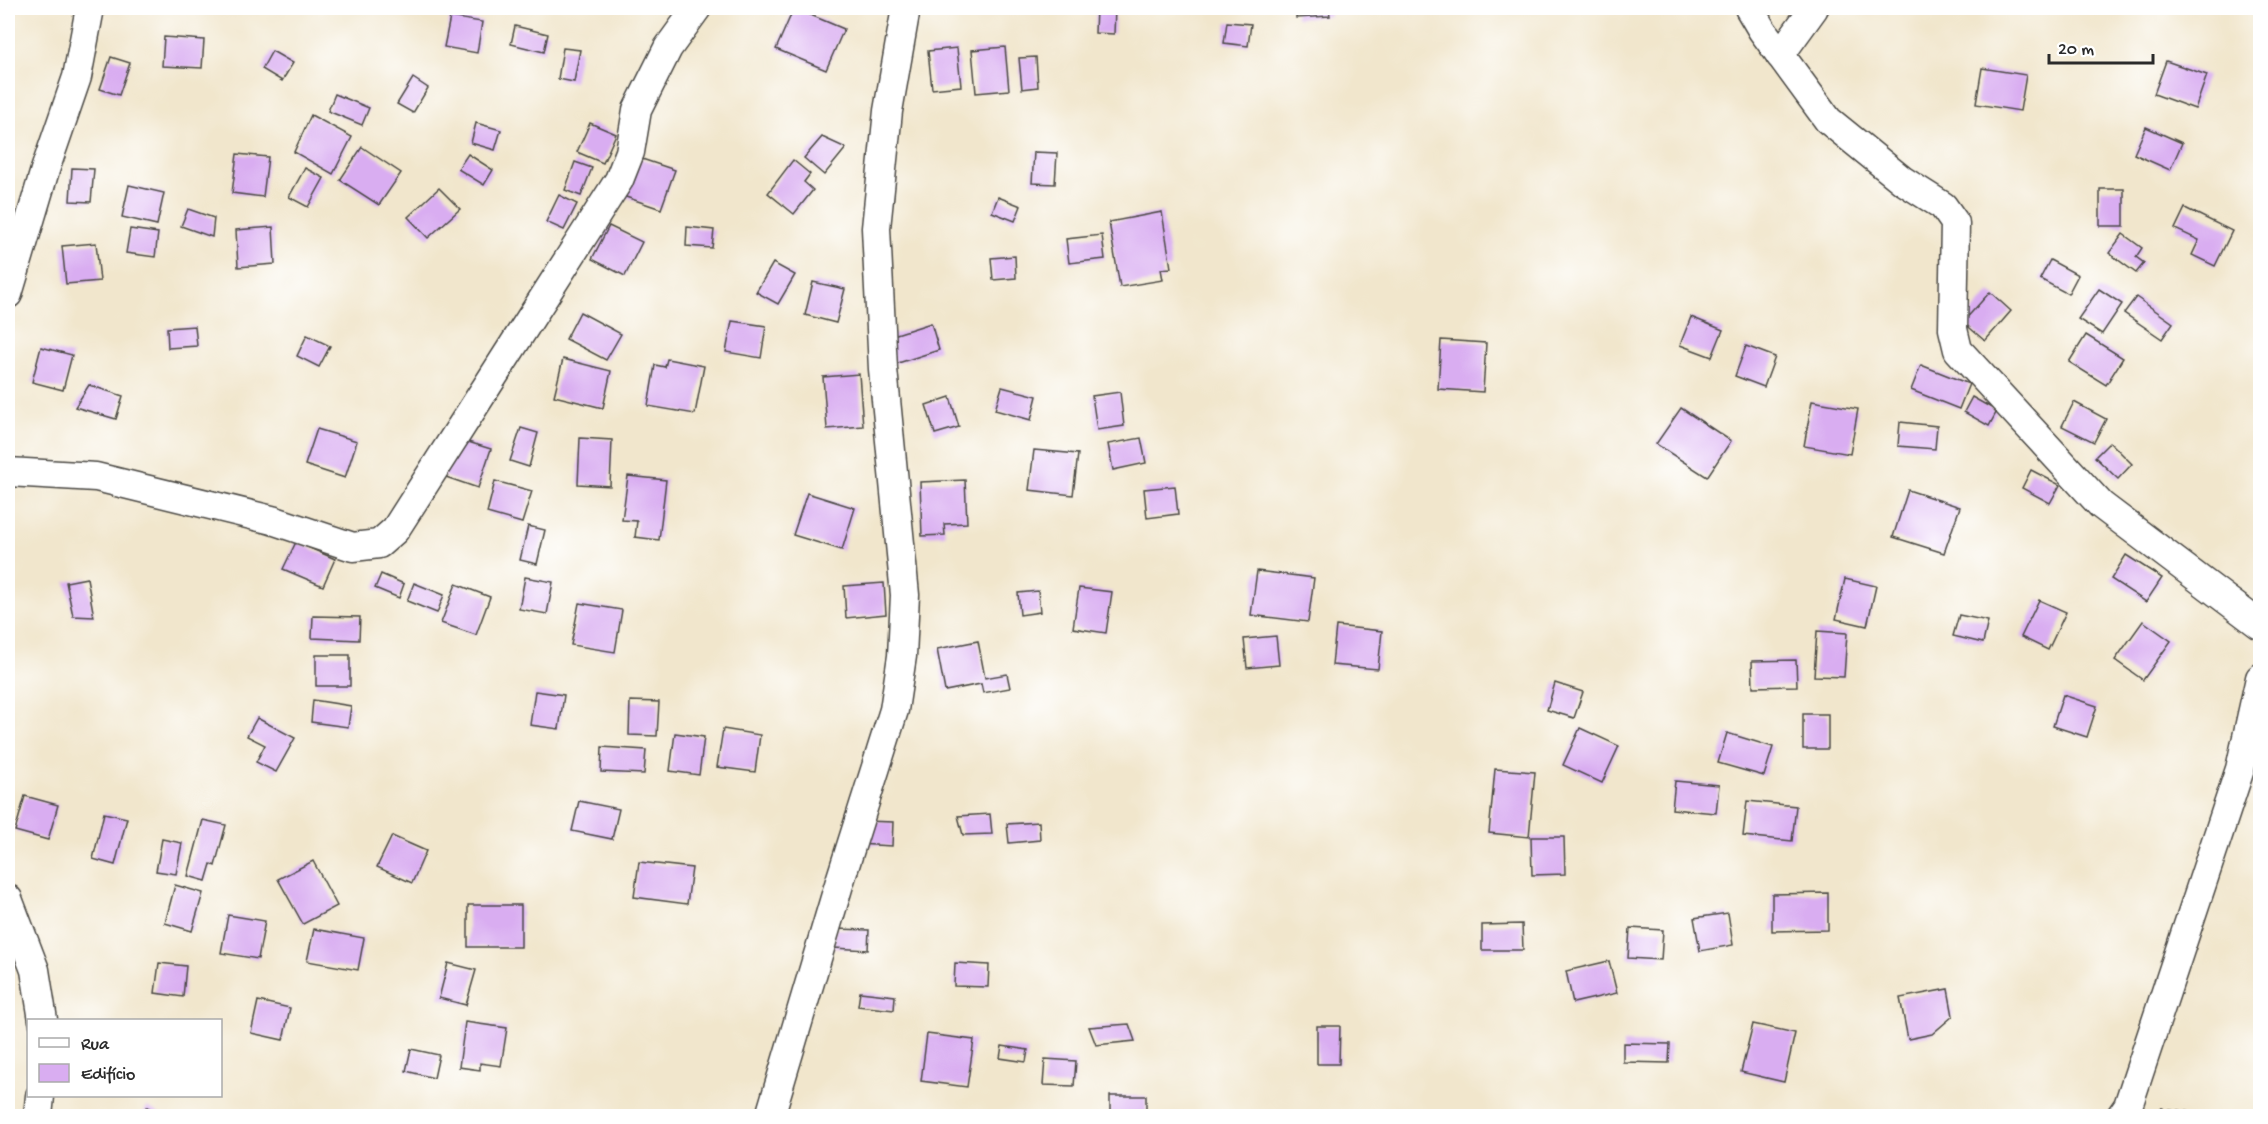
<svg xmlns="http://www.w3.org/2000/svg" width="2268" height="1124" viewBox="0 0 2268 1124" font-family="'Gochi Hand',sans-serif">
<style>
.building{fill:#d9adf1}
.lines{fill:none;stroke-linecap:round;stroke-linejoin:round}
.street-casing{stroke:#494743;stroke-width:31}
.path{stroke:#494743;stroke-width:4;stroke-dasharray:4.5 4.5;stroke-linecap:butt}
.street{stroke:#fff;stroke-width:28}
</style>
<rect width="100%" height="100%" fill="#fff"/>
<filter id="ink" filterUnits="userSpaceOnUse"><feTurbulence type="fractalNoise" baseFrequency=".0167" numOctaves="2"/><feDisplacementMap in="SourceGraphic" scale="12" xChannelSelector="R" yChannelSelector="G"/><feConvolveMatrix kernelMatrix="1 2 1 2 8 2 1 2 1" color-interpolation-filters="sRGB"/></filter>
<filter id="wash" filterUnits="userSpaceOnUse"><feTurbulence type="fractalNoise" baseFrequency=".008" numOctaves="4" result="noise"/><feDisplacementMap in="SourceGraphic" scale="24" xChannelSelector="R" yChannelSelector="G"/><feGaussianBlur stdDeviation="1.35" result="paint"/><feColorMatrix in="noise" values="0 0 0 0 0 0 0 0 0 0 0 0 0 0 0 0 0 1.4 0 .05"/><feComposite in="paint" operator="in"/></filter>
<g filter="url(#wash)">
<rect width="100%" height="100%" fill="#f1e6cc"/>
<g id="blocks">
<!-- building -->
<g class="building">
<path d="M794,8L844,29L826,70L776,49Z"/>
<path d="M1096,8H1115L1114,34L1095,33Z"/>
<path d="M1296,8H1329L1330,16L1296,18Z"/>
<path d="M450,17L482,22L477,53L444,47Z"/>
<path d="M1227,22L1251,24L1248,46L1224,43Z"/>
<path d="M515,26L548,34L544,52L511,44Z"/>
<path d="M164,37L204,40L202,68L162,66Z"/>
<path d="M1005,47L1009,90L976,93L972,50Z"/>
<path d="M563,48L580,50L574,82L558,79Z"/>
<path d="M957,48L961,86L932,89L928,51Z"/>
<path d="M272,51L293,63L282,81L262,69Z"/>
<path d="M111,57L130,63L119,95L100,89Z"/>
<path d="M1036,57L1038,87L1022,89L1019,58Z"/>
<path d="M2166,61L2207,75L2195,109L2154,94Z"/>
<path d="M1982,68L2026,75L2020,111L1976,104Z"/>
<path d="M413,78L428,88L413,113L397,104Z"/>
<path d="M335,94L369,108L362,125L328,111Z"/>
<path d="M311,115L352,137L333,174L294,152Z"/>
<path d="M476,123L501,130L495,150L471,143Z"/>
<path d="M590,123L616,134L603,163L577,152Z"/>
<path d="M2146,127L2182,143L2170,170L2134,154Z"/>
<path d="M822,137L846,148L824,175L804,158Z"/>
<path d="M362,147L401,173L379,205L340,180Z"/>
<path d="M1034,152L1057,153L1055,184L1032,183Z"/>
<path d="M237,154L268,157L263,197L232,193Z"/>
<path d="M468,154L493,170L484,185L458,169Z"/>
<path d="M633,156L675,170L661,209L620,195Z"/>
<path d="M793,160L810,174L804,182L813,190L794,214L768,193Z"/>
<path d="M575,162L592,168L581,196L565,190Z"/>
<path d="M72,168L94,169L91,202L70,201Z"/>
<path d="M305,168L324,178L308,207L289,197Z"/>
<path d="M129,185L164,193L157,225L122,217Z"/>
<path d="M439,188L460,209L428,238L408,217Z"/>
<rect x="2100" y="189" width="24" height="37"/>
<path d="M559,195L577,204L564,230L546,222Z"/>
<path d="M998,197L1021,206L1015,221L992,212Z"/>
<path d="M2185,208L2232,231L2215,266L2192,255L2199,240L2175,229Z"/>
<path d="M188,209L214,218L212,237L181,226Z"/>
<path d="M1162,212L1171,268L1161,269L1163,280L1120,287L1109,222Z"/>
<path d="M609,226L642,242L625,276L592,259Z"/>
<path d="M273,227L275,264L238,267L236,230Z"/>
<path d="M687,227L714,230L712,248L686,246Z"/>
<path d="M130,229L158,233L155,257L126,253Z"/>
<path d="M2123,234L2142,248L2136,257L2144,263L2136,273L2109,253Z"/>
<path d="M1102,235L1105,259L1069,263L1066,239Z"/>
<path d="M96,243L100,281L66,284L62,246Z"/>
<path d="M1015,256L1016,278L993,280L991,258Z"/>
<path d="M2050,260L2078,275L2068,294L2040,279Z"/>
<path d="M773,263L795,275L778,304L756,292Z"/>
<path d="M813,282L845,289L836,323L805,315Z"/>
<path d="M2099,289L2122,304L2102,334L2078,319Z"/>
<path d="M1990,292L2011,311L1985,341L1963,322Z"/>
<path d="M2136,297L2173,323L2162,339L2124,313Z"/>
<path d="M580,312L621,334L606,360L566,339Z"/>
<path d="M1691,317L1723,330L1712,357L1680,345Z"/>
<path d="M732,321L766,326L761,358L726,352Z"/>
<path d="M931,323L939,350L895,364L887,337Z"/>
<path d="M195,326L197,346L168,348L167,328Z"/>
<path d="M307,335L330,346L319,367L297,356Z"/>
<path d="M2086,335L2123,358L2106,385L2069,362Z"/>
<path d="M1441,340L1486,343L1483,392L1438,389Z"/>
<path d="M1746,346L1775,357L1764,387L1735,376Z"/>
<path d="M41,347L72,355L63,390L32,382Z"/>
<path d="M563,359L611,371L603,408L554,396Z"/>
<path d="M667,359L704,366L695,414L648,406L655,365L665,367Z"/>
<path d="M1921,365L1969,384L1959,409L1911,390Z"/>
<path d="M859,374L863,426L827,429L823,377Z"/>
<path d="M89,385L123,396L116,419L75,407Z"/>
<path d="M1002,387L1037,396L1031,420L995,410Z"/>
<path d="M1120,392L1124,426L1097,430L1092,396Z"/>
<path d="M950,397L959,427L935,434L926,405Z"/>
<path d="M1972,397L1997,411L1989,426L1964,412Z"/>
<path d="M1812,401L1858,409L1850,454L1804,446Z"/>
<path d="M2074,402L2106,419L2094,442L2062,426Z"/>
<path d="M1681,408L1731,441L1707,477L1656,444Z"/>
<path d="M1900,422L1937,426L1935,449L1898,446Z"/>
<path d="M521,428L538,433L529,467L510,461Z"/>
<path d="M317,429L357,441L345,478L305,465Z"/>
<path d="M455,438L491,449L478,488L443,476Z"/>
<path d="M580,438L612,440L610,486L578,484Z"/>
<path d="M1141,438L1146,463L1113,470L1108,444Z"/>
<path d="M2110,442L2132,464L2118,479L2095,457Z"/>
<path d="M1034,450L1078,454L1073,495L1029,490Z"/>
<path d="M2031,470L2060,485L2050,503L2022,488Z"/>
<path d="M628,476L666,480L659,540L635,537L637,521L622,520Z"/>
<path d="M965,480L967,523L944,524L945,535L922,536L920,482Z"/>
<path d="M495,481L532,491L522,523L487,513Z"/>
<path d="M1175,486L1178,514L1147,518L1144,489Z"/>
<path d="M1908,490L1960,507L1944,553L1893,537Z"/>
<path d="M807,493L855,508L842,550L793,535Z"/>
<path d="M528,526L545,530L537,564L520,560Z"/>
<path d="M296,542L335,559L323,586L283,569Z"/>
<path d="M2126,555L2162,578L2146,602L2111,579Z"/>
<path d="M1257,571L1314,578L1308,622L1251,615Z"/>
<path d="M381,574L404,584L399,598L375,588Z"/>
<path d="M525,577L553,582L547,614L519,609Z"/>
<path d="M87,578L94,617L73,616L66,582Z"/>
<path d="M1845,579L1876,586L1867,626L1836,619Z"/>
<path d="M414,583L444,595L437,613L407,601Z"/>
<path d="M884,583L886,614L846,618L844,586Z"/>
<path d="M456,584L490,597L476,635L441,623Z"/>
<path d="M1079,588L1112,592L1106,633L1073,628Z"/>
<path d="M1038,591L1040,612L1020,615L1018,593Z"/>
<path d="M2039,600L2066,612L2048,650L2021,637Z"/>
<path d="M579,603L622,610L615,652L571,645Z"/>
<path d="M1959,615L1988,621L1983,643L1953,636Z"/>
<path d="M313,616L360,617L359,640L312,638Z"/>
<path d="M2143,621L2171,641L2143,680L2115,660Z"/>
<path d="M1336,626L1382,631L1378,669L1332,665Z"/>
<path d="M1817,631L1847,633L1844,677L1814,676Z"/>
<path d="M1276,636L1279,665L1247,668L1244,639Z"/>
<path d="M978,641L985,678L1007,674L1010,688L983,693L981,684L945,691L937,649Z"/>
<rect x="316" y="655" width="34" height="31"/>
<path d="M1796,660L1797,686L1753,687L1752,661Z"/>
<path d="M1555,683L1583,692L1574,718L1547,710Z"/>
<path d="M535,691L564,695L559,729L530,725Z"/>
<path d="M2063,695L2097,706L2087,737L2053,726Z"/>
<path d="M313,700L351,706L348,727L311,722Z"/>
<path d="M630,701L659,702L657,736L629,735Z"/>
<rect x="1803" y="714" width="25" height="35"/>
<path d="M257,718L295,738L276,772L256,762L265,745L247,736Z"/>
<path d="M1580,728L1619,746L1602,783L1563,765Z"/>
<path d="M723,729L760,735L755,772L717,767Z"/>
<path d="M675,733L704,737L699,775L670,771Z"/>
<path d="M1727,733L1773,747L1764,776L1718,763Z"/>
<path d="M602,747L646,750L644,774L601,772Z"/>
<path d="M1495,769L1535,772L1529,837L1489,833Z"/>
<path d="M1675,781L1719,785L1716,813L1672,809Z"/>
<path d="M25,796L58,805L48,840L15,831Z"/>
<path d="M579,801L619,809L612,839L572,831Z"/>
<path d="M1747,801L1796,806L1792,841L1743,836Z"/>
<path d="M104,813L127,818L115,865L93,859Z"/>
<path d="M990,814L992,834L963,835L958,816Z"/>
<path d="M203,820L226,825L215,866L211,864L206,881L188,876Z"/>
<path d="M865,821L893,822L892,846L857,844Z"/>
<path d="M1039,822L1040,840L1009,843L1007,824Z"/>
<path d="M392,836L426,851L412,883L377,867Z"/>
<path d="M1531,837H1564L1565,874L1532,875Z"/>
<path d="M162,839L182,843L176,874L156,871Z"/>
<path d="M313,861L337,906L303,924L278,879Z"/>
<path d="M639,862L692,868L687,904L634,897Z"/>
<path d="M175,885L203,893L192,931L165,923Z"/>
<path d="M1828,893V930L1772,931V894Z"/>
<rect x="468" y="905" width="53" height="42"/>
<path d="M1728,913L1733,945L1700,951L1694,918Z"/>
<path d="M228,915L265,921L258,959L221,953Z"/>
<path d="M1522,924L1523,950H1482V925Z"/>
<path d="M1630,928L1663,930L1661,960L1628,958Z"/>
<path d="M314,929L364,938L358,970L307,961Z"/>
<path d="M835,929L869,930L868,950L834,948Z"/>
<path d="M1609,961L1617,993L1573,1003L1566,971Z"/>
<path d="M159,963L186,966L183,997L155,993Z"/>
<path d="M448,963L476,970L466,1005L439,998Z"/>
<path d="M955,963L989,965L988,987L954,986Z"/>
<path d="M1948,989L1953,1016L1932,1034L1908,1039L1900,998Z"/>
<path d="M860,992L895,996L894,1010L858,1006Z"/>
<path d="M258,1001L290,1008L283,1040L251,1033Z"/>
<path d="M465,1022L507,1028L501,1066L480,1063V1070L459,1067Z"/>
<path d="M1129,1024L1135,1041L1096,1045L1089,1027Z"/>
<path d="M1753,1024L1795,1033L1784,1082L1741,1072Z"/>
<path d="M1317,1026H1340L1339,1064H1317Z"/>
<path d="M927,1034L974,1040L967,1087L921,1081Z"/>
<path d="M1623,1043L1670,1044L1669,1063L1623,1062Z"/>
<path d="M1002,1046L1028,1050L1026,1062L1000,1058Z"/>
<path d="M411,1049L439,1055L434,1078L406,1071Z"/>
<path d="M1045,1059L1076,1061L1074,1086L1043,1085Z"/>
<rect x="1110" y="1096" width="36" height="20"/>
<path d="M147,1107L164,1116H142Z"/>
</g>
</g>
</g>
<g filter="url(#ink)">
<use href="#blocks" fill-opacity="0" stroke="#494743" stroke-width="1.5"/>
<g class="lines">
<!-- street casing -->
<g class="street-casing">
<g id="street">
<path d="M1749,8L1762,30L1828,120L1902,180L1943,206L1955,223L1953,329L1958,350L2101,505L2260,625"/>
<path d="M1780,55L1814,8"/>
<path d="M8,294L45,170L77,77L90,8"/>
<path d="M8,472L96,477L272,520L353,547L379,544L395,530L619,180L630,152L637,110L668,48L697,8"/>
<path d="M8,899L35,970L43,1020"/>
<path d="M38,1116L40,1096"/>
<path d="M770,1116L840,881L894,710L902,656L905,595L883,369L876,228L888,111L906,8"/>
<path d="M2121,1116L2128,1106L2240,769L2260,678"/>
</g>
</g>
<!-- path -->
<path class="path" d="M2159,1109L2198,1114L2260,1116"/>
<!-- street -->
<use href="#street" class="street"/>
</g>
</g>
<!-- margin -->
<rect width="2268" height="1124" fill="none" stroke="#fff" stroke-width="30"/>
<!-- legend -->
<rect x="27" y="1019" width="195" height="78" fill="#ffffff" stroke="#aaaaaa" stroke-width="1.5"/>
<rect x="39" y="1038" width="30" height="9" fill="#ffffff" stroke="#aaaaaa" stroke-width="1.5"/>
<text x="81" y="1049" font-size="18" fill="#2b2b2b">Rua</text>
<rect x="39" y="1064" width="30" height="18" fill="#d9adf1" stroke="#aaaaaa" stroke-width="1.5"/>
<text x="81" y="1079" font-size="18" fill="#2b2b2b">Edifício</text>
<!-- scale -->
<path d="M2049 54v9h104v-9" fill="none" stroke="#2b2b2b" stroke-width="3"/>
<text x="2058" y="54" font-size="18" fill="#2b2b2b" stroke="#ffffff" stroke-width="4.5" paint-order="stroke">20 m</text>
</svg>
